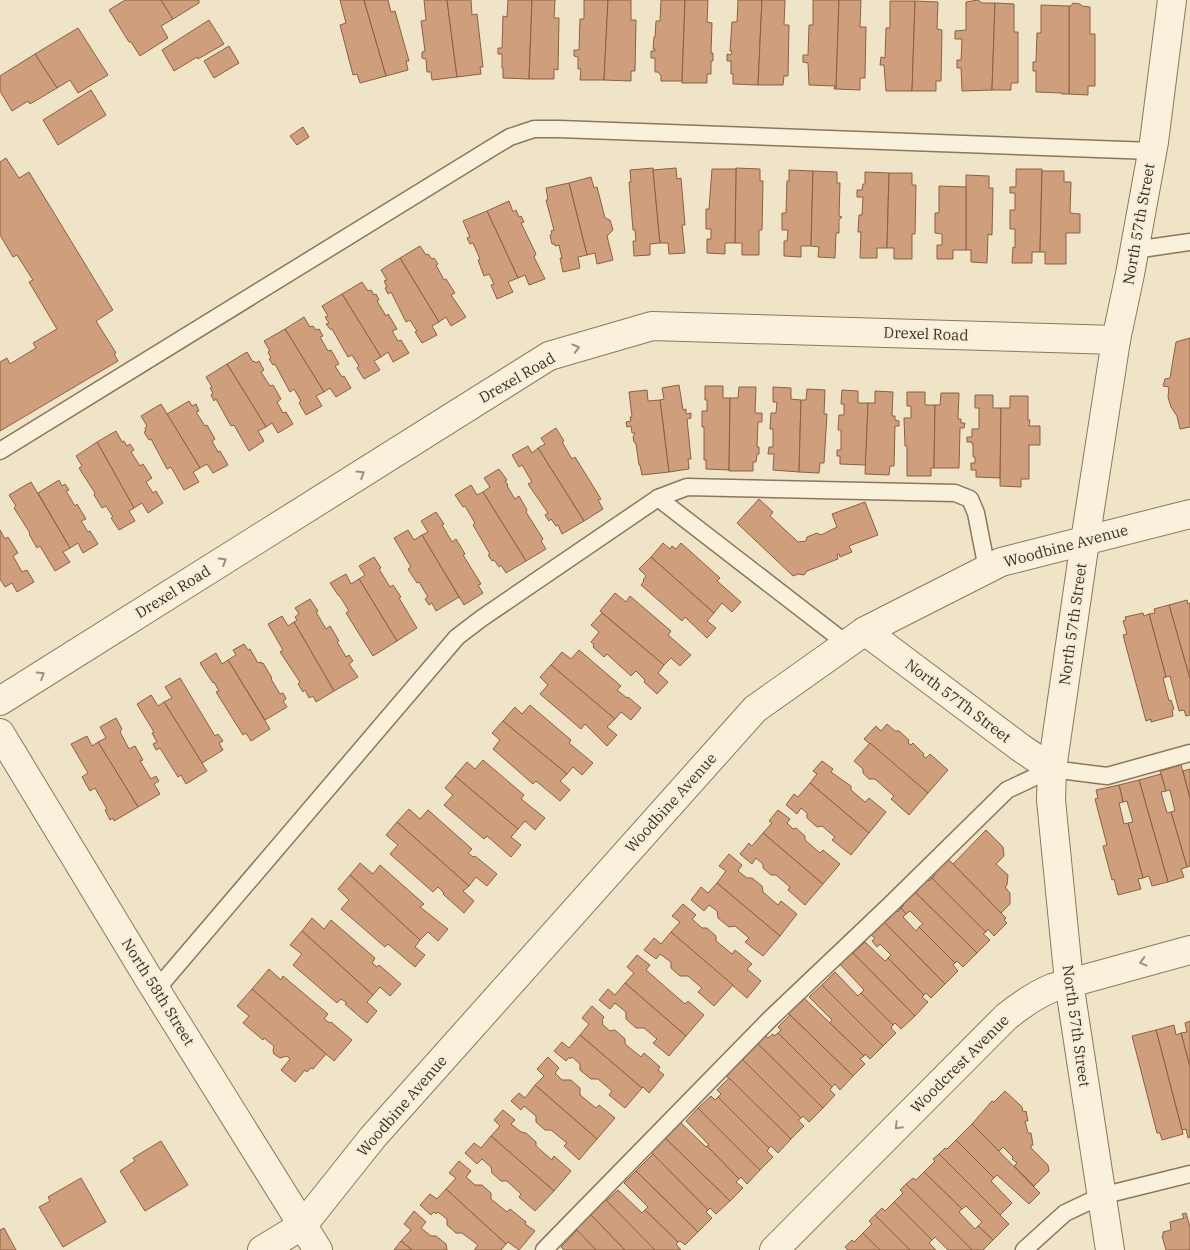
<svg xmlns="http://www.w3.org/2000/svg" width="1190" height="1250" viewBox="0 0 1190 1250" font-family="'IBM Plex Serif',serif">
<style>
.building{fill:#cf9f7d;stroke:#8d5f41}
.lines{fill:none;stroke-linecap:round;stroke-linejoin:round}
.service-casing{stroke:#8d765c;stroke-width:19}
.minor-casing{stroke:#8d765c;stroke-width:30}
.tertiary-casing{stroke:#8d765c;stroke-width:30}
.service{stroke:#faf1dc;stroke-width:16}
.minor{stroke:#faf1dc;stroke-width:28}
.tertiary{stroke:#faf1dc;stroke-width:28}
.oneway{stroke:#9c907e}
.labels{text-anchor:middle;stroke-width:5;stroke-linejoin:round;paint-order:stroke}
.street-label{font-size:15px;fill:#3d2e20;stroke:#f7eed8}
</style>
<rect width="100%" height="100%" fill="#f0e4c8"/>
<!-- building -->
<g class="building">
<path d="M125,0H161L173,19L161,26L168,38L140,56L131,42H129L109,10Z"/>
<path d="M161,0H199V3L173,19Z"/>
<path d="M340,0H364L386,76L360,83L357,74L353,75L340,25L346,23Z"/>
<path d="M364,0H388L391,12L395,11L409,61H406L408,70L386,76Z"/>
<path d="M424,0H447L457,77L432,80L431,72H427L426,59L422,58V52L425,51L421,21L426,20Z"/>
<path d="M447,0H471L472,15L477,14L483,67H480L481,74L457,77Z"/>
<path d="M508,0H532L529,79L503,78V68H502V54H498V48H502L503,16L507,17Z"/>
<path d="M532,0H555L554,18H559L558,70L554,69V79H529Z"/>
<path d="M584,0H608L604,80H580L581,69H578V57L574,56V50H579L580,19H584Z"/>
<path d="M608,0H631V20H636L635,71H631V81L604,80Z"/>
<path d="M661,0H685L682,81H661V76L658,72H655V58H651V51H655V49H653L654,37H655L656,21H660Z"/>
<path d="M685,0H708L707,22L712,23L711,53H713V61H711V74H707V83H682Z"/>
<path d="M738,0H762L758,85L733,84V74H731V61H727V54L731,55L732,51H730L732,22H737Z"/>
<path d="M762,0H785L784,25H789L788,76H784L783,85H758Z"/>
<path d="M813,0H839L836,89H834L835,86L809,85L808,63L803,62V55H808L809,25H813Z"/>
<path d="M839,0H861L860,27H866L865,78H860V90L836,89Z"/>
<path d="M978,0L982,3H995L992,90L962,91L961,68H957V60H961L962,39H955V31L966,30V2Z"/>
<path d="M890,1H915L912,91H886L884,65H880L881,57L885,58L886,28H890Z"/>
<path d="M915,1L938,2L937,29L942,30L941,81H936V91H912Z"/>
<path d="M995,3L1014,4V32H1018V83H1011V90H992Z"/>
<path d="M1073,3L1080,4L1082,6L1090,7V34H1095V86H1088V95L1069,94V6H1071Z"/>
<path d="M1041,5L1069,6V94H1062V93L1036,92V71H1033V62H1036L1037,33H1041Z"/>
<path d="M209,20L224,44L198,59L197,57L174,71L162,50Z"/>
<path d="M78,28L108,75L78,93L70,80L57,88L35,54Z"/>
<path d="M229,46L239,63L214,78L204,61Z"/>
<path d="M35,54L57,88L30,104L28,101L12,111L0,91V76Z"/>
<path d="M91,90L106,115L58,145L43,120Z"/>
<path d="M303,127L309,137L297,145L290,136Z"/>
<path d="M6,158L19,178L29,172L113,310L96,321L116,353L114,354L118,361L0,431V362L7,358L10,364L36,348L33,343L57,329L29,282L33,280L17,255L13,257L0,235V162Z"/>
<path d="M653,168L660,243L650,244V255L634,256L633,241H636L635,230H633L629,182H631L630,170Z"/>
<path d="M676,168L677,179L681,178L685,225H682L685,253L669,254L668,243H660L653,170Z"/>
<path d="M736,168L760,169V181H763L762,230H759V255H742V243H735Z"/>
<path d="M712,169H736L735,243H725V254L707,253V239H711V229H706V209H709Z"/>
<path d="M1016,169H1042L1040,252H1032V263H1012L1013,247L1015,248V229H1010V210H1015V193H1010V187H1016Z"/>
<path d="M789,170L813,171L811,246H801V257L784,256V241H787L788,230H782V213H786L787,181H789Z"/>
<path d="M813,171L837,172V183H840L839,216L842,217L839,220V233H836L835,258L818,257L819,247L811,246Z"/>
<path d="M1042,171H1064V182H1071L1070,213L1080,214V233H1066V264H1045V252H1040Z"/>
<path d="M865,172L889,173L887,248H877V258H860L861,232H858L859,215H862L863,197H857V190H862L863,184H865Z"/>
<path d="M889,173H912V185H916L915,234H912V259H894V248H887Z"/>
<path d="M966,175L989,176V188H993L992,235L988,234L987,263L971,262V250H966Z"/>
<path d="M591,177L594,188L597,187L605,218L610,220L613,230L607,236L613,260L597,264L595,253L587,255L569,183Z"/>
<path d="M569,183L587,255L578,257L580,268L563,272L560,258H562L559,245L555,246V244H552L550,235L552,234L551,231L554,230L546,200H548L546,188Z"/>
<path d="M939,186L966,187V250H953V259H937V245H942V234L935,233V213H939Z"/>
<path d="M509,201L513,212L516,210L519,217L521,216L524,222L521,223L536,254L534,257L545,279L529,285L525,275L518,278L487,211Z"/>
<path d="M487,211L518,278L508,282L513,292L497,299L491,285L494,284L489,274L484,276L478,260L480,259L473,243L470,244L467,238L470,237L463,221Z"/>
<path d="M420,246L426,255L428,254L432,259L434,258L438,264L436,265L444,280L446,279L455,293L451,295L466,317L451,326L446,317L439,322L400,258Z"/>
<path d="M400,258L439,322L432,326L437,335L422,343L415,332L417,331L410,320L406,322L391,292L388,294L385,288L387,287L384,281L387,280L381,270Z"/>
<path d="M362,282L368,291L371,290L374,295L376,294L379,300L377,301L386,316L388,314L397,329L392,331L398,341L401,340L409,353L393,362L388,352L381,357L342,294Z"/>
<path d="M342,294L381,357L374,361L380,370L364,379L357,368L359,366L352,355L348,357L332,329H330L326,324L329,323L325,317L328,316L322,306Z"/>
<path d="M304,317L310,327L313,326L316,330L319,329L323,336L320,337L328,351L331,350L339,364L335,366L342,377L344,376L351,388L336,397L330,388L324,392L285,329Z"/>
<path d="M285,329L324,392L316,396L322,406L306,415L299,403L301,401L294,389L290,392L275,364L273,365L269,359L271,358L268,352L270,351L264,341Z"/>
<path d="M1190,338V427L1180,429L1177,416L1171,407L1168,397L1169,387L1163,386L1165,379L1170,378L1176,342Z"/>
<path d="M247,352L253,362L254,361L256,363L259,361L264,370L261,372L270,386L273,385L281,399L277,402L283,413L286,412L293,424L278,433L272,423L266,427L227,364Z"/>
<path d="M227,364L266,427L258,431L264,441L249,451L234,425L231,426L216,399L214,401L211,395L213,393L210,388L212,387L206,377Z"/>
<path d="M679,385L683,410L686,409V414L691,413V418L687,419L691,459H688L689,469L669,472L660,400L664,399L662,388Z"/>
<path d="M705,386H723V398H730L729,470L706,469V460H704V427H702V411H707V400H705Z"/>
<path d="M739,387H756L755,413H762V422H758L757,447H759V454H757L756,462H753V471H729L730,398H738Z"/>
<path d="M773,387L791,388V399L801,400L799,472L773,470L774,454H768L769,447H773V429H770L771,413H776L777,402H773Z"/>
<path d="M807,389L825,390L824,414H827L824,463H820L819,473L799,472L801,400H806Z"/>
<path d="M647,390L648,401L660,400L669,472L642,475L640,465H639L636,444L634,442L633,437L635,433H632L631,426L627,427L626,422L631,421L630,417H632L629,392Z"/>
<path d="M842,390L858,391V403H868L866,465L840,464V456H837V450H841V430H838L839,415H844V404H841Z"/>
<path d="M875,391L893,392L892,416H895V420L899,421V426H895L894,466H890L889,475L865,474L868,403H875Z"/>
<path d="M907,392H925V405H935L934,468H931V476H907V446H905L904,418H911V406H907Z"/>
<path d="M941,393H959L958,419H961V423H965L964,428H960L959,468H934L935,405H940Z"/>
<path d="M975,395H993V408H1001L1000,478L976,477V470H971V463H975V457H973V444H972V442H967V437H972V429H979V408H975Z"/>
<path d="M1010,396H1028V420H1030L1029,426H1040V445H1029V479H1021V487L1000,486L1001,408H1010Z"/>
<path d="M189,401L192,406L196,404L199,411L196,412L205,426L207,425L215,439L212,441L218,452L220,451L228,465L213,473L207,464L200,468L167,414Z"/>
<path d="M161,404L200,468L193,472L199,482L184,490L171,467L167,469L151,439L149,440L144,432L146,431L145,428L147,426L141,416Z"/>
<path d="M556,428L564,441L562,442L572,459L575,457L601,499L598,500L603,509L584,521L538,448L545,444L541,438Z"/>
<path d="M116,431L122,442L124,441L127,446L130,444L134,450L131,452L140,466L143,464L152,478L146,482L153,493L156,491L163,503L148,513L142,503L134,508L97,442Z"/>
<path d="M97,442L134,508L129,511L135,521L119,530L111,518L113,517L106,506L102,508L94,495L95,493L79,468L82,466L76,456Z"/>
<path d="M528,446L532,453L538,448L584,521L562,534L558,525L556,526L551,519L549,521L545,515L548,513L528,484L532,482L522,465L519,467L512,455Z"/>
<path d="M499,469L507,480L505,481L508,485L507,486L515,499L519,496L527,510L526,512L543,539L541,541L546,549L526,561L483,492L490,487L484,478Z"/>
<path d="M59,480L62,486L65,484L69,490L66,491L75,506L77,504L86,519L81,521L88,532L90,531L98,544L83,553L78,543L70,548L38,493Z"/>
<path d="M31,482L70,548L63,552L70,562L55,571L40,546L37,548L29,534L30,533L14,508L16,506L9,495Z"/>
<path d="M471,485L477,495L483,492L526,561L506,573L501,565L499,567L494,560L492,561L488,555L490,554L473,525L475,523L465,506L463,507L455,495Z"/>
<path d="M759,499L773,512L770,516L798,542L806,541L807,537L817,533L821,535L837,527L832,514L865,502L878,535L849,546L852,552L840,557L839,554H837L838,559L807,571L804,575L798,574L793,576L737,523Z"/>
<path d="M436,512L444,524L442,525L452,542L456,539L465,554L463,555L481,584L478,585L483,593L464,605L422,535L428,532L421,521Z"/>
<path d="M0,530L5,539L8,537L18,553L13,556L22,572L27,570L34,582L17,592L12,583L5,587L0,579Z"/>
<path d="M408,530L414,540L422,535L459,597L436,611L432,603L429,605L425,599L428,597L419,582L417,583L408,569L411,567L394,538Z"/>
<path d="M663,543L670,549L672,546L676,549L681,543L720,578L717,581L741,602L732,612L722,603L714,613L651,557Z"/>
<path d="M374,557L381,568L379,569L390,587L393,585L401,597L399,598L417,628L397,641L359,579L365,575L359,566Z"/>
<path d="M651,557L714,613L707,621L716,628L707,638L685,617L682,621L641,585L644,581L643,580L646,576L639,569Z"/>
<path d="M346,574L351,584L359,579L397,641L373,656L346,613L349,611L339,595H338L330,583Z"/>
<path d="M615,593L626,602L630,596L671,631L668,635L691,655L680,666L671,658L664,665L600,611Z"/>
<path d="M310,599L318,611L316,612L326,629L330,626L339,641L337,642L346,657L349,655L353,661L349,664L358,677L334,691L294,622L297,620L295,617L299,614L295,608Z"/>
<path d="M1187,600L1188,604L1190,603V679L1169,605Z"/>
<path d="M1169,605L1190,679V715L1186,716L1184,710L1179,711L1170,676L1166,677L1149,614L1155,613L1154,609Z"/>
<path d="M602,613L664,665L658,673L668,682L657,694L644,682L645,680L636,671L631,676L607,654L604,657L593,647L594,645L591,642L599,632L591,625Z"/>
<path d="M1143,613L1144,616L1149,614L1166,677L1163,678L1169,701L1171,700L1174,709L1172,710L1173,716L1151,722V719L1146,721L1123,635L1127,634L1123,621L1126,620L1125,617Z"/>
<path d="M282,616L288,626L294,622L334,691L316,702L313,696L309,698L305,690L303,692L298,684L300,682L280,652L283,650L268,624Z"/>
<path d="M244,644L248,650L250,649L258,663L261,662L262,664L263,663L272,678L271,679L280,694L283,693L286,699L283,701L287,707L265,720L228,660L236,655L233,650Z"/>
<path d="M579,650L621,686L617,690L627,698L628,697L641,708L631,720L621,712L615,719L551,665L562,652L571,659Z"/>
<path d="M216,653L222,664L228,660L270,729L251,741L246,733L243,735L216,692L219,691L214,682L213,683L200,663Z"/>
<path d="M551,665L615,719L607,727L617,735L607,746L585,724L581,729L540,694L548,685L540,677Z"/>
<path d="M180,678L215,736L218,734L223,741L219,743L223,750L202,763L164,702L172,698L165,687Z"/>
<path d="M151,695L158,706L164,702L207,771L186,784L181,775L178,777L160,748L156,750L153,744L157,742L152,733L154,732L137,704Z"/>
<path d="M530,705L571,740L569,743L593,763L582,775L573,767L567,774L503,721L515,707L522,714Z"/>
<path d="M116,718L122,729L120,732L129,749L135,746L143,760L140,761L151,779L156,776L159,781L154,784L160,794L138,807L98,742L106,738L100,727Z"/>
<path d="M503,721L567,774L560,781L570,790L560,801L536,781L533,784L493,749L500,740L492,733Z"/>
<path d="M887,724L895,731H899L909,740L908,743L911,745L913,743L924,754L923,756L926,758L930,754L948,770L928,793L864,739L876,726L881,731Z"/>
<path d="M87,736L92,746L98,742L138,807L114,821L113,818L110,820L105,810L107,809L95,788L90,791L82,777L88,773L71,744Z"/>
<path d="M870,743L928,793L909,815L891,799L894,796L875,779H869L863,773V769L854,761Z"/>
<path d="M483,760L524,795L521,799L545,818L535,830L525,821L518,829L455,776L467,762L475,769Z"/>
<path d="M822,761L833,769L831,772L851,786V790L865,802L869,798L886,812L869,833L810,783L817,774L813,771Z"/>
<path d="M1181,765L1190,798V866L1187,867L1171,812L1175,811L1170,790L1166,791L1160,771Z"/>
<path d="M1190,769V798L1183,771Z"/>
<path d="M1161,774L1166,791L1161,792L1167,813L1171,812L1187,867L1181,869L1184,877L1168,882L1139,780Z"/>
<path d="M455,776L518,829L511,837L521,845L511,857L487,836L484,839L444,805L453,795L445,788Z"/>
<path d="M1139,780L1168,882L1152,886L1149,876L1143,878L1128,823L1133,822L1127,801L1123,802L1119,785Z"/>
<path d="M810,783L869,833L851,855L832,840L835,837L822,826L817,827L807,818V813L801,808L797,814L786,805L794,794L798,797Z"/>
<path d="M1119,785L1123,802L1119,803L1124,824L1128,823L1143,878L1138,879L1141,889L1118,895L1114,879L1112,880L1103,846L1107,845L1095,799L1098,798L1096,790Z"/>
<path d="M409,809L420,819L428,810L472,849L468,853L473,857L475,856L497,874L487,886L476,877L469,886L397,822Z"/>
<path d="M778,810L790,819L787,823L793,829L796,828L805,836V840L820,853L823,850L840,864L823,884L763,833L772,823L769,821Z"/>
<path d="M397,822L469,886L463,891L474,901L464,913L443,894L444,893L438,887L433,892L390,854L398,845L386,835Z"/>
<path d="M986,830L1003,847L1004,856L996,864L1008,875L1007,885L1005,887L1010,893V904L1001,913L953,864Z"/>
<path d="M763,833L823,884L805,905L788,890L790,887L776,875H771L763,868V864L756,858L752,864L740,854L749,843L752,846Z"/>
<path d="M729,854L742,865L738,871L747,878H752L762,886L763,892L778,905L781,901L797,914L780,936L717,883L726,871L719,866Z"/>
<path d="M948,859L1006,918L1004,920L1007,923L994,936L988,929L986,932L932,878L935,875L933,873Z"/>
<path d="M360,863L373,874L380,865L424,904L420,907L448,929L438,941L428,932L420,940L350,875Z"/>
<path d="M350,875L420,940L415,947L425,955L415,967L388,944L385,947L341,909L349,900L338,889Z"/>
<path d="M932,878L986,932L983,934L990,940L977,953L915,892L927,879L929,881Z"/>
<path d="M717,883L780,936L763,956L745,942L749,938L735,926L729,927L718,918L717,911L709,905L704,911L691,900L701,887L708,893Z"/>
<path d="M915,892L977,953L963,967L957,961L955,963L919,927L923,924L910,911L906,914L901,908L904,905L902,904Z"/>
<path d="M683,904L696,915L692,919L702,928H707L716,936V941L732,954L735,950L752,964L747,969L761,981L747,998L671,932L680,922L672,916Z"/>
<path d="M901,908L906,914L903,917L916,931L919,927L955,963L953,965L958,971L945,984L884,922L896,910L898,912Z"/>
<path d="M312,918L324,929L331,920L375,958L372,963L377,967L379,965L401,984L390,996L380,987L373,995L302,931Z"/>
<path d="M884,922L945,984L931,998L926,993L924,995L888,958L891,955L880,944L877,947L872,941L875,938L871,935Z"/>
<path d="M302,931L373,995L367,1002L377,1011L367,1023L345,1004L347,1003L341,999L337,1003L293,965L302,954L290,945Z"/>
<path d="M671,932L733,985L714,1006L698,992L702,988L688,976H680L671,968V962L660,954L656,959L644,950L654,938L661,944Z"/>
<path d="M865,942L885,961L888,958L924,995L922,997L928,1002L915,1016L853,953Z"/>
<path d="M847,951L851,955L853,953L915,1016L901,1029L895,1023L893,1025L861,993L864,990L837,961Z"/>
<path d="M637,955L650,965L646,970L685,1004L688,1001L704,1015L686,1036L625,983L634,973L627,967Z"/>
<path d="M269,969L281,980L283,976L328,1014L324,1019L330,1023L331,1022L352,1040L334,1061L252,989Z"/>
<path d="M835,972L858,996L861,993L893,1025L891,1028L896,1033L883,1046L822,985Z"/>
<path d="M625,983L686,1036L669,1056L653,1043L657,1039L644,1028H636L626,1019V1012L615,1003L610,1009L599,1000L608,989L615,995Z"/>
<path d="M822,985L883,1046L870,1059L865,1054L864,1056L830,1023L832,1020L809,997Z"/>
<path d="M252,989L326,1054L313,1069L311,1068L307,1072L305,1070L295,1082L281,1070L290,1059L287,1056L280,1058L274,1054L273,1051L274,1046L264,1038L263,1040L243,1023L249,1016L237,1006Z"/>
<path d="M804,998L864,1056L860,1059L865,1064L853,1076L788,1013Z"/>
<path d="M592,1006L604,1017L602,1020L603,1022L602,1024L610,1031L615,1030L625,1039V1044L641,1057L644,1053L660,1067L658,1070L664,1075L649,1093L643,1087L642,1088L580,1035L589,1024L582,1018Z"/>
<path d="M790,1015L853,1076L840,1090L835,1084L832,1087L778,1033L781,1030L778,1027Z"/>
<path d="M1190,1021V1067L1181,1033L1187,1032L1185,1023Z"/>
<path d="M1174,1025L1176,1035L1181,1033L1190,1067V1137L1188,1138L1186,1129L1182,1130L1156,1030Z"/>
<path d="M1156,1030L1183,1134L1162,1140L1160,1133H1157L1132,1036Z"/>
<path d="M778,1033L832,1087L830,1090L835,1095L823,1108L757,1043L765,1035L768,1038L773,1034L774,1036Z"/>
<path d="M580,1035L642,1088L625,1108L609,1095L612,1091L598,1079H591L580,1070V1064L572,1057L570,1059L569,1057L566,1061L554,1051L562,1042L569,1048Z"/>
<path d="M757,1043L823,1108L809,1122L803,1116L801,1118L741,1058Z"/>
<path d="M548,1057L559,1068L555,1073L562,1080H571L580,1088V1095L596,1108L599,1105L615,1118L597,1139L535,1085L544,1076L537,1069Z"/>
<path d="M741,1058L801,1118L798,1120L804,1126L791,1139L725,1075Z"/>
<path d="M729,1078L791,1139L778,1153L771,1146L769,1148L718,1097L721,1094L717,1090Z"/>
<path d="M535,1085L597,1139L579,1160L564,1146L567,1143L551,1130H545L536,1122V1116L524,1106L521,1110L511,1101L519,1093L525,1098Z"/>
<path d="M1005,1091L1022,1107L1023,1112L1026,1111L1028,1121H1025L1028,1133H1031L1033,1145H1031V1148L1048,1165L1049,1171L1034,1186L1014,1166L1017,1163L1012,1159L1013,1157L1003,1147L999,1151L972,1124L992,1101L994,1102Z"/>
<path d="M711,1096L715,1100L718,1097L769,1148L767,1151L773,1157L760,1170L698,1108Z"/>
<path d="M698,1108L760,1170L747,1184L741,1177L739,1179L707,1146L709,1145L686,1121Z"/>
<path d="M503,1110L515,1120L511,1124L521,1132L526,1133L536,1142V1146L552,1160L554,1156L571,1171L554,1191L491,1136L500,1126L494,1120Z"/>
<path d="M679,1121L706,1147L707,1146L739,1179L736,1182L743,1188L730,1201L663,1136Z"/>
<path d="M972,1124L1040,1193L1029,1204L997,1175L994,1178L956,1140Z"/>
<path d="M491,1136L554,1191L535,1211L519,1197L521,1194L507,1181H501L492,1173L491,1167L482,1159L477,1164L465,1153L474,1143L481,1148Z"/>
<path d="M663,1136L730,1201L716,1214L710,1208L708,1210L649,1150Z"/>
<path d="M956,1140L994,1178L991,1181L1012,1203L1000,1215L939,1154L945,1148L947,1149Z"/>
<path d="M161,1141L188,1185L145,1211L120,1171L135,1161L133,1158Z"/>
<path d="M653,1154L708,1210L706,1212L712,1218L698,1232L636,1171Z"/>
<path d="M939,1154L1009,1224L993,1240L978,1226L982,1222L966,1206L962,1209L924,1172L935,1161L933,1159Z"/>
<path d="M459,1161L471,1171L466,1177L475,1185H482L491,1193V1199L507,1212L510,1209L526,1222L525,1224L535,1231L519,1250L508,1242L506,1244L446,1189L456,1178L449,1173Z"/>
<path d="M636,1171L698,1232L685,1245L680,1241L678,1242L645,1210L648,1207L624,1183Z"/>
<path d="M924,1172L962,1209L959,1212L975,1229L978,1226L993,1240L983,1250H972L906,1184L913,1178L916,1180Z"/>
<path d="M81,1178L106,1222L63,1247L39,1207L50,1201L48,1197Z"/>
<path d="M906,1184L972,1250H948L935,1237L932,1240L894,1202L903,1193L900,1190Z"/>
<path d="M446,1189L506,1244L501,1250H475V1249L478,1245L462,1233H456L447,1225V1219L438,1212L436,1214L434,1212L431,1215L420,1205L430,1194L437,1199Z"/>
<path d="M618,1190L642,1213L645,1210L678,1242L676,1244L681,1250H655L606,1201Z"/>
<path d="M603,1197L655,1250H625L588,1212Z"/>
<path d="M894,1202L932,1240L929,1243L936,1250H910L875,1215L882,1208L885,1211Z"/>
<path d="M414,1211L426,1222L421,1228L431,1236H436L446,1244L447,1250H412L401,1241L411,1230L404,1224Z"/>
<path d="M588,1212L625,1250H596L573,1227Z"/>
<path d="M1186,1213L1190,1227V1250H1166L1162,1236H1163V1232L1171,1230L1170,1222L1184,1218L1182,1214Z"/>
<path d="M875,1215L910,1250H880L863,1233L872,1224L869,1221Z"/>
<path d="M4,1228L16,1250H0V1230Z"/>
<path d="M577,1230L596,1250H564L561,1247Z"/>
<path d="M863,1233L880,1250H848L845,1247L852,1240L854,1242Z"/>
<path d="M401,1241L412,1250H394Z"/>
</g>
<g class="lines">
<!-- service casing -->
<g class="service-casing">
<g id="service">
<path d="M1134,250L1190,242"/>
<path d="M0,451L490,149L510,137L534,129H559L1152,151"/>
<path d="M658,498L847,644"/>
<path d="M156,990L457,637L482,618L658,498L687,487L955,493L970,499L976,513L987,569"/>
<path d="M544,1250L770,1019L890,905L1007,790L1052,769L1107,776L1190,753"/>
<path d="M1024,1250L1065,1213L1101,1196L1190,1174"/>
</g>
</g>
<!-- minor casing -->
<g class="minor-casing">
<g id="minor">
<path d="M865,631L1021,748L1052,769"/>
<path d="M0,701L549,356L652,326L1116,340"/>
<path d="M0,733L149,979L318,1250"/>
<path d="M262,1250L303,1225L373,1137L755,709L865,631L1001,562L1190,514"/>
<path d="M774,1250L1006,1017C1021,1005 1035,995 1052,988L1190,950"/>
</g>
</g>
<!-- tertiary casing -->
<g class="tertiary-casing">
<path id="tertiary" d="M1110,1250L1069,982L1051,800L1052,769L1085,541L1116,340L1130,274L1154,142L1172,0"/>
</g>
<!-- service -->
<use href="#service" class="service"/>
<!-- minor -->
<use href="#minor" class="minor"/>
<!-- tertiary -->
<use href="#tertiary" class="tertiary"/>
</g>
<!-- one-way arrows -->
<defs><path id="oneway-chevron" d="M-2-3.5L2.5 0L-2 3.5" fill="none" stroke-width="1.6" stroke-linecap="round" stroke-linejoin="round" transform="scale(1.25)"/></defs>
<g class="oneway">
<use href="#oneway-chevron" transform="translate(576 348) rotate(-16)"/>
<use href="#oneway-chevron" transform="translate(361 474) rotate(-32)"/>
<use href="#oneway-chevron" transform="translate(223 561) rotate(-32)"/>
<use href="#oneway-chevron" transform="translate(41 675) rotate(-32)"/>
<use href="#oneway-chevron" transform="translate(1143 962) rotate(165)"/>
<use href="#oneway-chevron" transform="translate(898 1126) rotate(135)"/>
</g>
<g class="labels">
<!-- street labels -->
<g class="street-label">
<text transform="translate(1139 224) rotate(-80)" y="5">North 57th Street</text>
<text transform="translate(926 334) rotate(2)" y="5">Drexel Road</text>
<text transform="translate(517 378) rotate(-30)" y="5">Drexel Road</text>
<text transform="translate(1066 546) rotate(-15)" y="5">Woodbine Avenue</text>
<text transform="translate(173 592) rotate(-32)" y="5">Drexel Road</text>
<text transform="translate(1073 624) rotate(-82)" y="5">North 57th Street</text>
<text transform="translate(958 701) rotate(37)" y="5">North 57Th Street</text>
<text transform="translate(671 803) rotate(-48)" y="5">Woodbine Avenue</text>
<text transform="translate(158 992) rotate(58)" y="5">North 58th Street</text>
<text transform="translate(1076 1026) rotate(82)" y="5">North 57th Street</text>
<text transform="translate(960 1064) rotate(-45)" y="5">Woodcrest Avenue</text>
<text transform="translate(402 1106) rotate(-49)" y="5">Woodbine Avenue</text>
</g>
</g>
</svg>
